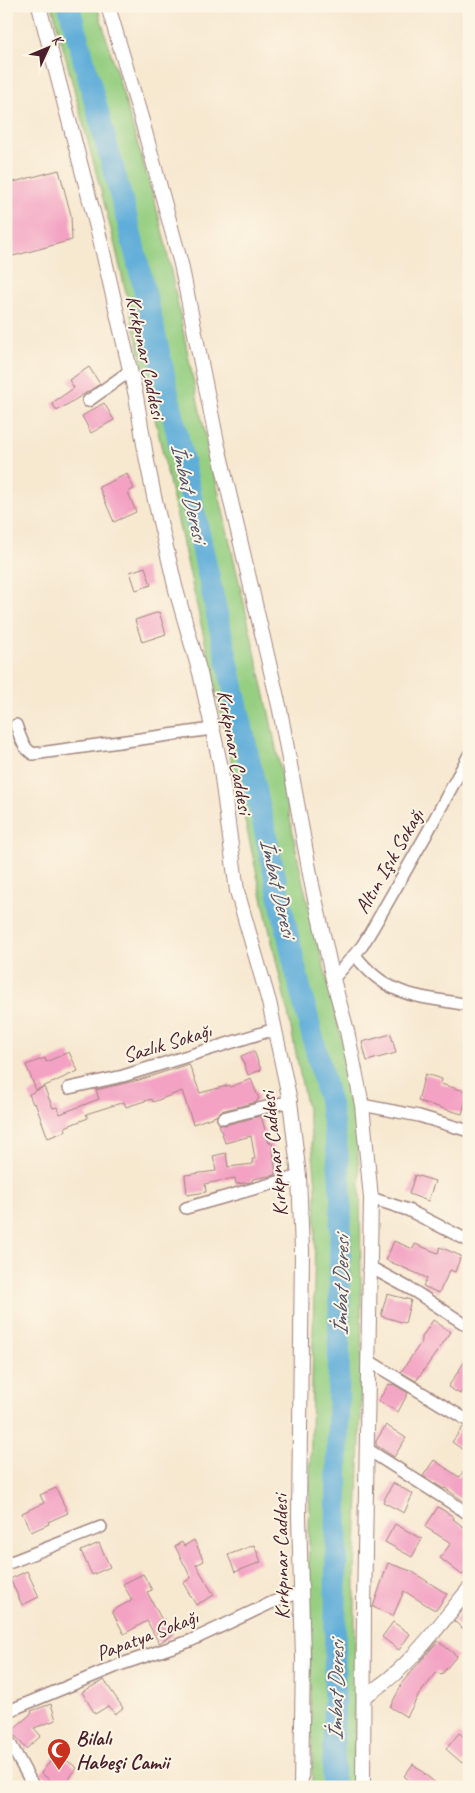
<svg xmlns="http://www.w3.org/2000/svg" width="475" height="1793" viewBox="0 0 475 1793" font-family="Caveat,sans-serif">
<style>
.green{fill:#96cf82;stroke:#707756}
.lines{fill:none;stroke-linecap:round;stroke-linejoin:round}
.river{stroke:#5fadd9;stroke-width:22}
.building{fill:#f3a2c3}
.minor-casing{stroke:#a0847e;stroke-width:14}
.tertiary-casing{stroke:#a0847e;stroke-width:16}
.minor{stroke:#fff;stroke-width:11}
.tertiary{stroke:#fff;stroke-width:14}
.labels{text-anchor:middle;stroke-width:4;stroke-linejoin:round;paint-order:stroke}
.street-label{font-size:21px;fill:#4a1f2b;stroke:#fcf5e5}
.poi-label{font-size:21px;font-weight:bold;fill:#4a1f2b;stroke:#fcf5e5;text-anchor:start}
.water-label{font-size:22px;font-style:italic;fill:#515168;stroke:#fcf5e5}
</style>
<rect width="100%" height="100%" fill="#fcf5e5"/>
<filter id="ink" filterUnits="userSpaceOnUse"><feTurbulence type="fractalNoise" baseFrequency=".02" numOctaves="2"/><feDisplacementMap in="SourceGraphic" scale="10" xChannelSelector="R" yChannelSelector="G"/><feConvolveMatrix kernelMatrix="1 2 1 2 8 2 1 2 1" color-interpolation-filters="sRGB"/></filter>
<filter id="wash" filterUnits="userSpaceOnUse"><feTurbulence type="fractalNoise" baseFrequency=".0096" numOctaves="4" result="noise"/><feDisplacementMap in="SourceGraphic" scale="20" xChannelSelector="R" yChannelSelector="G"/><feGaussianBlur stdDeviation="1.12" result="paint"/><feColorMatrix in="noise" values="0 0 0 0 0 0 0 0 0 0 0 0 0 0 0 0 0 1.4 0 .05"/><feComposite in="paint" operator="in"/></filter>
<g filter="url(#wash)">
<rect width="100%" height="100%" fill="#f7e8d0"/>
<!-- green -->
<path class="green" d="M52,6H97L156,206L165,242L195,389L269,713L302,879L345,1052L355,1105L360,1184L362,1384L355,1576V1787H312V1758L308,1583L316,1186L310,1125L289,1018L150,396L113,237Z"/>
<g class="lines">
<!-- river -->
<path class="river" d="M69,6L127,219L153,325L297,976L330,1105L337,1149L341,1196L333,1787"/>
</g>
<g id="blocks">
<!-- building -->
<g class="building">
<path d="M59,170L71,215L72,240L6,258V184Z"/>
<path d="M89,367L100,384L57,411L52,403L74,388L69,380Z"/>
<path d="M104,403L114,420L91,433L82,416Z"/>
<path d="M127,474L134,489L128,492L136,512L114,522L99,487Z"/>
<path d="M145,567L151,585L136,590L130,572Z"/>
<path d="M159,612L166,634L142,642L135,620Z"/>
<path d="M391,1034L396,1053L367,1061L362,1042Z"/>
<path d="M254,1051L261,1070L248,1075L241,1056Z"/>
<path d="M69,1052L78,1071L36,1090L26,1065L45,1058L46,1062Z"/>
<path d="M189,1064L200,1093L230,1085V1087L251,1079L259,1099L257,1100V1102L221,1111L216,1116L193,1124L182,1091L153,1102L151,1099L126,1107L124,1102L86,1114L88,1118L65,1127L66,1131L48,1138L35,1103L33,1104L29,1094L44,1087L53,1108L57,1107L60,1114L99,1099L96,1090L139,1080Z"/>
<path d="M425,1074L442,1079L441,1084L468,1092L462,1114L418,1101Z"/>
<path d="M261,1116L269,1143L272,1142L276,1175L253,1179L252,1182L236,1184L235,1178L205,1184L206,1192L187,1195L185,1175L216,1171L213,1156L226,1153L228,1167L253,1164L252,1159H255L251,1136L225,1143L219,1124L225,1125Z"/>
<path d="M415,1175L435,1181L428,1201L409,1194Z"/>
<path d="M394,1241L413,1249L415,1244L438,1253L440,1247L461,1256L455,1272L450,1270L439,1293L423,1286L427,1278L386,1260Z"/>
<path d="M387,1294L411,1300L405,1323L381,1316Z"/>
<path d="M433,1320L451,1332L416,1381L401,1372L422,1341V1337Z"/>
<path d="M469,1355V1381L460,1394L448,1387Z"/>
<path d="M389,1384L392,1385L393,1384L408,1393L398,1412L378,1401Z"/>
<path d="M386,1425L406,1438L394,1457L376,1445V1441Z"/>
<path d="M463,1427L469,1431V1454L452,1442Z"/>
<path d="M434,1460L459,1477L463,1472L469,1476V1505L445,1488L444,1489L423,1476Z"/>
<path d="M393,1483L413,1494L404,1513L383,1502Z"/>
<path d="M56,1488L68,1513L48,1522L49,1524L31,1532L22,1513L44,1503L40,1495Z"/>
<path d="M438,1507L454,1517L453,1519L469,1531V1567L462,1575L440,1558L451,1543L425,1527Z"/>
<path d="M395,1524L422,1539L412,1557L385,1542Z"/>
<path d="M194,1540L204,1561L196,1565L214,1595L196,1605L183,1583L191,1578L175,1546L182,1542L184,1546Z"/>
<path d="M99,1543L110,1567L92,1575L81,1551Z"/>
<path d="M254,1545L261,1562L235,1572L228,1555Z"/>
<path d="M388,1563L411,1571L447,1594L437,1609H433L404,1591L393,1616L373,1607Z"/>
<path d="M27,1571L39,1597L22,1605L10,1579Z"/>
<path d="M143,1574L152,1590L147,1592L162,1620L164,1619L173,1635L159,1643L147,1621L124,1634L112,1611L132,1600L123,1584Z"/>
<path d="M469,1603V1634L454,1621Z"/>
<path d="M393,1622L410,1634L399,1650L382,1637Z"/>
<path d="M438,1641L457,1656L441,1675L437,1672L418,1696L407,1717L390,1707L401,1686L400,1685Z"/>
<path d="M104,1680L123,1708L115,1714L108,1706L95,1714L82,1692Z"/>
<path d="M51,1704L56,1720L34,1728L41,1736L26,1749L11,1731L32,1713L31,1711Z"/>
<path d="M459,1733L469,1741V1755L462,1763L446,1749Z"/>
<path d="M57,1753L77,1768L63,1787H59L41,1773Z"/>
<path d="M413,1764L440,1787H417L404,1776Z"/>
</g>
</g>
</g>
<g filter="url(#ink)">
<use href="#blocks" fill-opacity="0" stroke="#a0847e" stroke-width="1"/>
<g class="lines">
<!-- minor casing -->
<g class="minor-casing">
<g id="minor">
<path d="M88,401L130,371"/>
<path d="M16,725C20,736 22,747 33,754L212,729"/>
<path d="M355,955C388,998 418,996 469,1005"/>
<path d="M333,979L362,946L374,926L426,835L469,755"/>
<path d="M69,1088L123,1076L275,1029"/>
<path d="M362,1105L419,1116L469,1131"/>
<path d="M223,1118L290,1101"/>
<path d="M371,1198L408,1210L469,1241"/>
<path d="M186,1208L299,1176"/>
<path d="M370,1267L414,1291L469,1327"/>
<path d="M369,1361L467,1420"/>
<path d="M367,1449L469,1514"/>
<path d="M6,1564L101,1527"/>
<path d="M6,1712L122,1664L190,1641L273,1602L301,1592"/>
<path d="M6,1736L34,1787"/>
</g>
</g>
<!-- tertiary casing -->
<g class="tertiary-casing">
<g id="tertiary">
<path d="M39,6L100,239L136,396L146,456L154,496L176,590L200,673L220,763L237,891L269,1002L290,1101L299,1176L302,1250L299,1516L303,1658L301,1787"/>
<path d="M108,6L142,121L181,264L217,442L280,710L312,885L333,979L347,1031L362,1105L371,1198L364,1610L363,1787"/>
<path d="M364,1696C408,1671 437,1627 469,1589"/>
</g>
</g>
<!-- minor -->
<use href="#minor" class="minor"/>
<!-- tertiary -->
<use href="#tertiary" class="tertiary"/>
</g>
</g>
<!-- icons -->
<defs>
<g id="mosque-pin" transform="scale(1.25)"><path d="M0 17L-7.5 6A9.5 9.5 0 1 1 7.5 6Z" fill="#c8321e" stroke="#fcf5e5"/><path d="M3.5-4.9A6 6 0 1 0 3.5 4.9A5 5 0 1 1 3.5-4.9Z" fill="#fff"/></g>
</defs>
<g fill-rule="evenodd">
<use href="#mosque-pin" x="59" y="1750"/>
</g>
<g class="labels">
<!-- street labels -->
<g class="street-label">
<text transform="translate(146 357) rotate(78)" y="7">Kırkpınar Caddesi</text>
<text transform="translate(235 752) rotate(80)" y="7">Kırkpınar Caddesi</text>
<text transform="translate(389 861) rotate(-60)" y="7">Altın Işık Sokağı</text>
<text transform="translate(167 1043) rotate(-17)" y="7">Sazlık Sokağı</text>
<text transform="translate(274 1154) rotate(-96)" y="7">Kırkpınar Caddesi</text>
<text transform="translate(281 1557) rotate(-91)" y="7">Kırkpınar Caddesi</text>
<text transform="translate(147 1635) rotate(-21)" y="7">Papatya Sokağı</text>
</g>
<!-- poi labels -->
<g class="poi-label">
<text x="76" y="1745">Bilalı<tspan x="76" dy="24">Habeşi Camii</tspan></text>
</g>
<!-- water labels -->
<g class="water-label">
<text transform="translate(190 492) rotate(77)" y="8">İmbat Deresi</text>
<text transform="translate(279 887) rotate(77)" y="8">İmbat Deresi</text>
<text transform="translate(340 1286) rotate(-89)" y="8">İmbat Deresi</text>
<text transform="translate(335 1691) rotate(-89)" y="8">İmbat Deresi</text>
</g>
</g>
<!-- margin -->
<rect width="475" height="1793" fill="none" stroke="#fcf5e5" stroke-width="25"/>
<!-- north arrow -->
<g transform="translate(48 48) rotate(46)" stroke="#fcf5e5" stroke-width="4" paint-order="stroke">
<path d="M0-4L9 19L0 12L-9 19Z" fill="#4a1f2b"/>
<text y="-8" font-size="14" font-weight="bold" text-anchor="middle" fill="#4a1f2b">K</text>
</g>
</svg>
